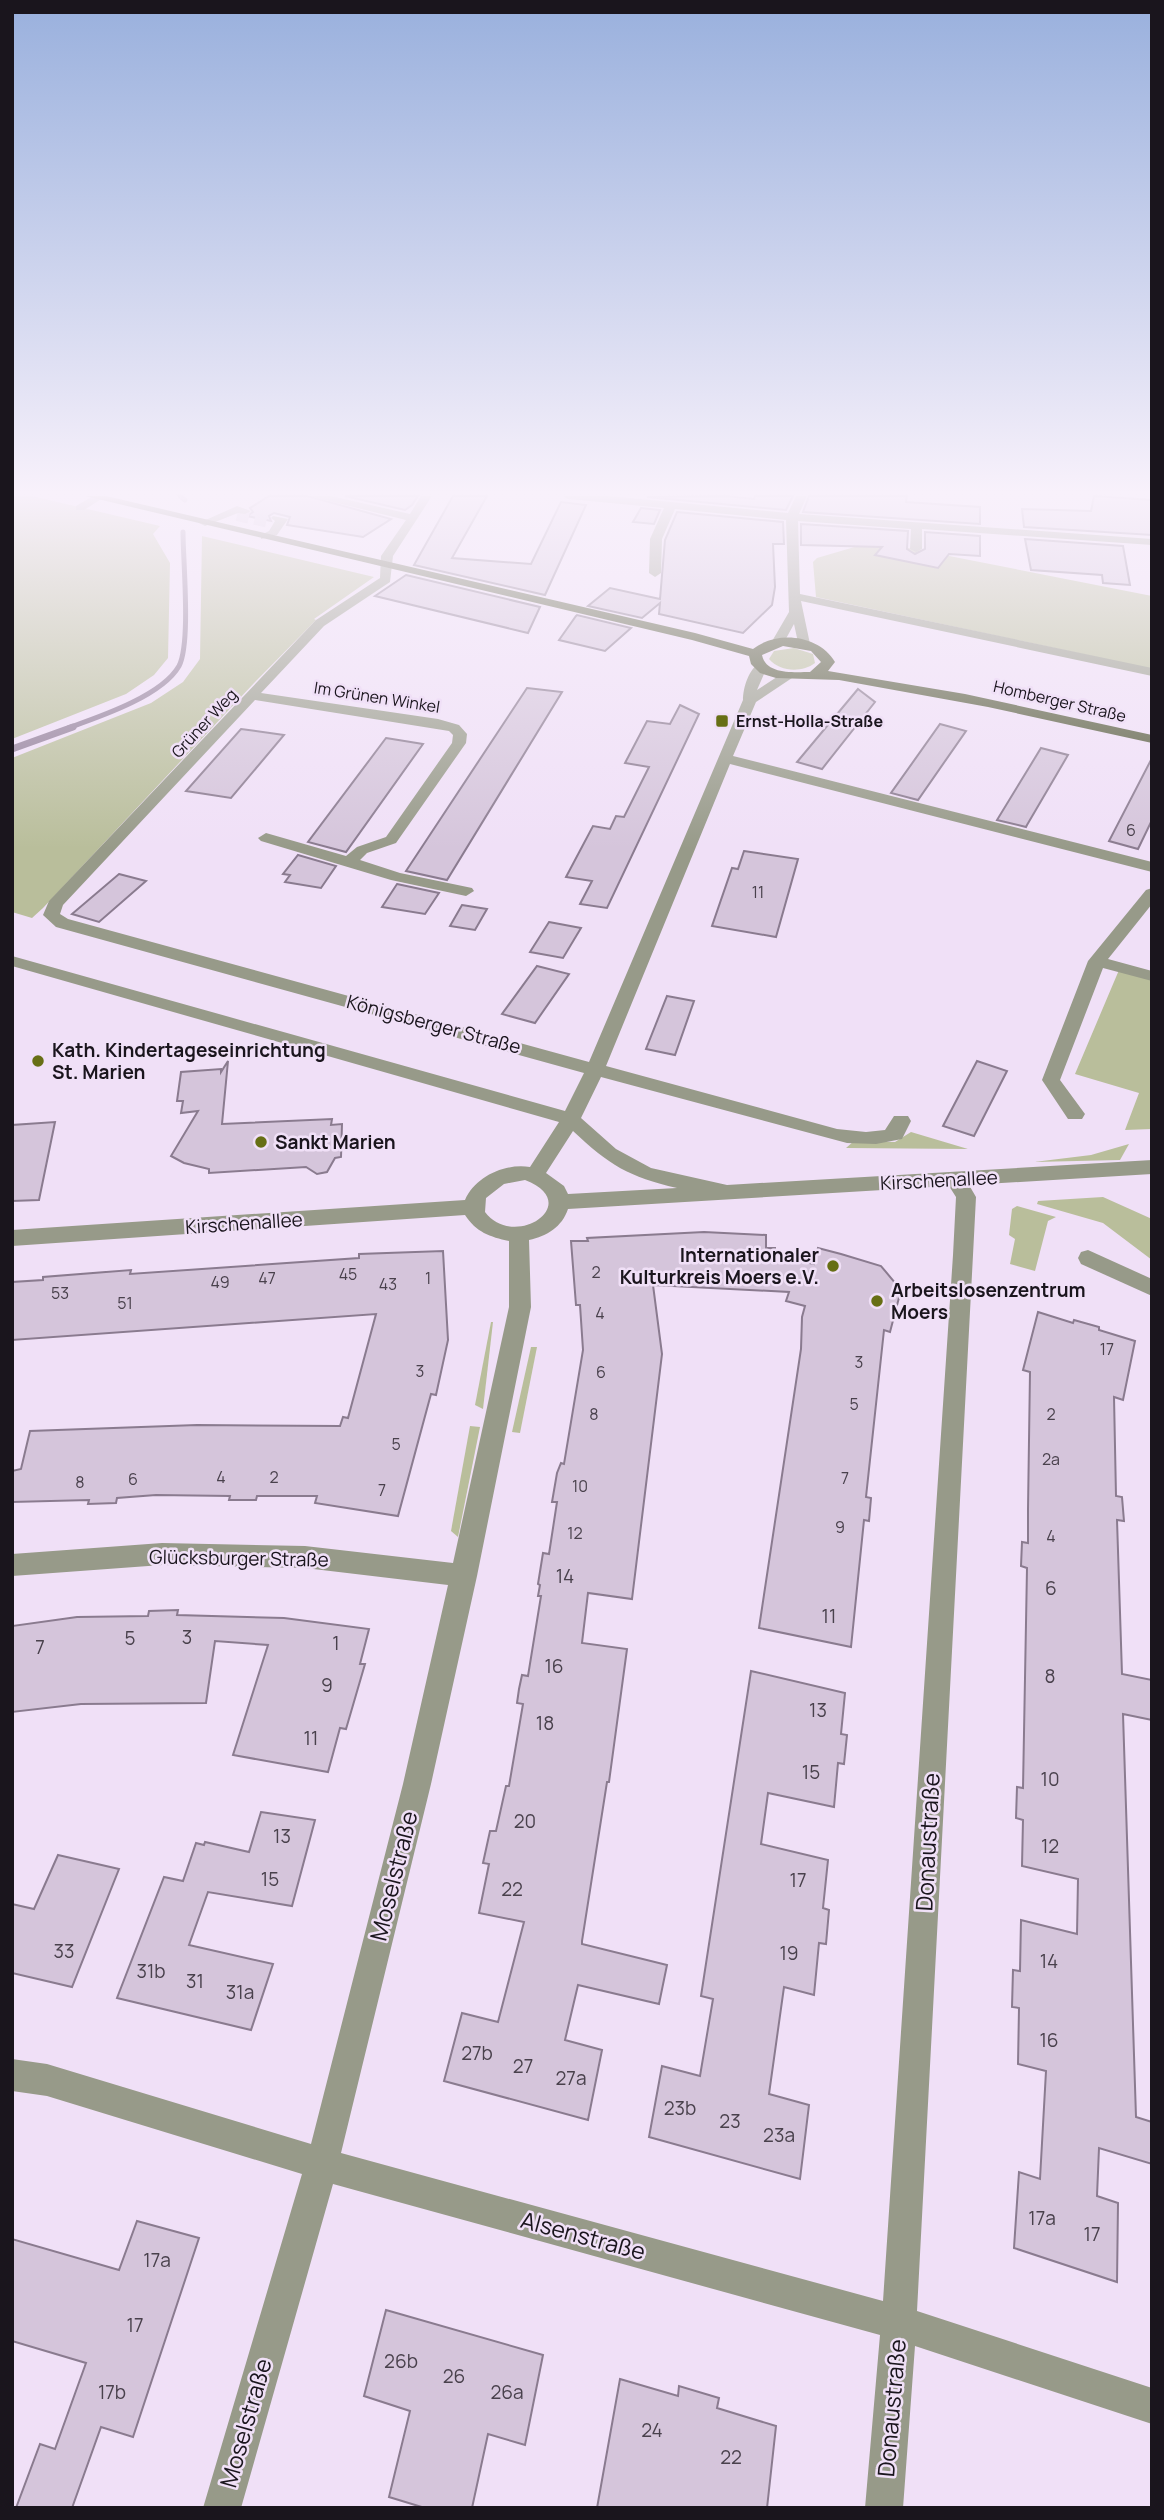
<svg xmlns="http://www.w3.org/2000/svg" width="1164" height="2520" viewBox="0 0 1164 2520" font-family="Manrope,sans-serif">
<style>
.green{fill:#b9be9b}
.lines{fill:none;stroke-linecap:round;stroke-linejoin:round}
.stream-far1{stroke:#917e98;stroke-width:5}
.stream{stroke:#917e98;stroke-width:7}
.building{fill:#d5c5db;stroke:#8a7b8f;stroke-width:2}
.minor-tunnel{stroke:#d0c2d6;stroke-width:12;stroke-dasharray:12 6;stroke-linecap:butt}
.minor{fill:#979a89;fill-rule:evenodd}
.major{fill:#565b3c;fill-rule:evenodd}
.poi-dot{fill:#676f15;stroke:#f0e0f7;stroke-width:2.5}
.labels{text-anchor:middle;stroke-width:5;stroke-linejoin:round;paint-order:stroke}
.far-street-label{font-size:16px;fill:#1a151d;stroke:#f0e0f7}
.far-poi-label{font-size:16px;font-weight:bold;fill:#1a151d;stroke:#f0e0f7;text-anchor:start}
.number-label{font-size:16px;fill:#49414c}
.street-label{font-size:19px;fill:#1a151d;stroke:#f0e0f7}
.poi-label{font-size:19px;font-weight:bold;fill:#1a151d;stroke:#f0e0f7;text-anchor:start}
.near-number-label{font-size:19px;fill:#49414c}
.near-street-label{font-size:23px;fill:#1a151d;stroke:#f0e0f7}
</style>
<rect width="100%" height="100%" fill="#f0e0f7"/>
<!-- green -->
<g class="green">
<path d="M12,496H32L160,526L153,534L170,563L168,658L154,675L126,694L12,739Z"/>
<path d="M202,536L374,577L314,619L316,620L255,682L43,908L32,918L12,912V758L151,703L183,682L200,659Z"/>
<path d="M893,545L1152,596V669L816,597L813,562L817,558L858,546Z"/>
<path d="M794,648L813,654L815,663C802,673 780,672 769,659L774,651Z"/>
<path d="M1119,970L1152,979V1129L1125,1130L1139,1093L1075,1074Z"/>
<path d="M911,1132L968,1149L846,1148L854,1141L895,1142Z"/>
<path d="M1129,1144L1120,1160L1034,1162L1091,1155Z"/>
<path d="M1103,1197L1152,1219V1260L1103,1223L1037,1204L1038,1201Z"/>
<path d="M1017,1206L1056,1217L1048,1221L1035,1271L1010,1264L1015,1239L1009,1235L1012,1209Z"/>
<path d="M491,1322H493L483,1409L475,1405Z"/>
<path d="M531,1347H537L520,1433L512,1432Z"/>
<path d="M470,1426L480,1427L458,1537L451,1531Z"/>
</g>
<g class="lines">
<!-- stream-far1 -->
<g class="stream-far1">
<path d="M180,496L185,500"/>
<path d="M68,728C99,717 162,696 179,666C191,643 183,561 183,532"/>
</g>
<!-- stream -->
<path class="stream" d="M12,749L73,727"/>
</g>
<!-- building -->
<g class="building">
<path d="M269,496H307L391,519L363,537L287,525L290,517L274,513L269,516L271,521L247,516L253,512L250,508Z"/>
<path d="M345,496H418L412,505L405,510Z"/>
<path d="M453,496H487L452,558L531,564L561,502L586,505L545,595L414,565Z"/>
<path d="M726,496L754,499L755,496H793L786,510L647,497Z"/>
<path d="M809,496H907L906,502L980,507V524L803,512Z"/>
<path d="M1094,496L1152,500V535L1024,527L1022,509L1091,511Z"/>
<path d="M641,508L660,510L654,524L633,522Z"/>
<path d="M677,512L783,522L784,544H773L775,587L772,605L743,633L659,614L660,603L642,618L588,606L610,588L660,599L665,540Z"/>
<path d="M801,524L908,531L907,549L915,554L925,549V532L980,536V556L949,554L938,568L875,555L882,547L801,545Z"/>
<path d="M1025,539L1123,546L1130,585L1103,583L1102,575L1031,570Z"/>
<path d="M406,575L540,607L528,633L375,596Z"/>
<path d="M576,616L577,615L631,628L605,651L559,640Z"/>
<path d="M527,688L562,692L447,880L406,871Z"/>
<path d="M858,689L875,702L822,769L797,762Z"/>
<path d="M680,705L699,714L607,908L580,904L592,881L566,877L593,826L610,829L616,816L624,817L649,767L625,763L647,721L670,724Z"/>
<path d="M940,724L966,731L918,800L891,793Z"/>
<path d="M241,729L284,735L231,798L186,791Z"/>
<path d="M386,738L423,744L346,852L308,842Z"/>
<path d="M1041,748L1068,755L1027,825L1026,827L997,820Z"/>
<path d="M1152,758V820L1138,849L1109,841Z"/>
<path d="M744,851L798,859L776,937L712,926L732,868L738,869Z"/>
<path d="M298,855L336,866L321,888L285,882L290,875L283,874Z"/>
<path d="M119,874L146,881L99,922L72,914Z"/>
<path d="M397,884L439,893L425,914L382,907Z"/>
<path d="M462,905L487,909L475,930L450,926Z"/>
<path d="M549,922L581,928L563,958L530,952Z"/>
<path d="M537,966L569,974L535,1023L502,1014Z"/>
<path d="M667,996L694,1001L675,1055L646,1049Z"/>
<path d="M228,1061L222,1124L332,1119L331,1125L342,1124L341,1157L335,1158L327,1172L317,1174L306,1167L209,1173V1169L184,1163L171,1156L198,1111L181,1113L183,1101H177L181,1072L221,1069V1072Z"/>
<path d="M977,1061L1007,1071L974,1136L943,1126Z"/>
<path d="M55,1122L39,1200L12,1201V1125Z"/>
<path d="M704,1232L766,1235V1248H775V1255L814,1264L818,1248L841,1254L881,1266L901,1290L890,1332L884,1330L866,1497L871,1498L869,1521L864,1520L851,1647L759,1628L801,1349L802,1317L805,1306L786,1301L789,1292L653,1285L662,1354L632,1599L588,1593L582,1643L627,1649L609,1782H607L582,1941V1944L667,1965L659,2004L578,1985L565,2040L602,2050L588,2120L444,2081L462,2013L498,2022L524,1922L479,1913L489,1864L483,1863L490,1831H496L506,1786H509L523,1704L517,1703L519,1689L522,1675L528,1676L541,1596H538L540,1585L538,1584L543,1553L549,1554L557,1502H552L557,1473L561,1463L564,1464L583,1350L580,1305H576L571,1241H588L587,1238Z"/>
<path d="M443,1251L448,1340L436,1395L431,1394L398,1516L315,1503L317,1496H257L256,1500H229L230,1496L156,1495L117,1498L116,1503L88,1504L89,1500L12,1502V1471L21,1469L30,1431L197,1425L340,1426L343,1417L348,1418L376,1314L12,1340V1282L43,1280V1277L131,1270L130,1274L359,1258V1254Z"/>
<path d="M1038,1312L1073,1323L1074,1320L1099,1327V1330L1135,1341L1123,1400L1114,1397L1116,1496L1122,1497L1124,1521L1117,1520L1122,1674L1152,1680V1720L1123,1714L1136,2117L1152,2122V2164L1099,2148L1097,2196L1118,2203L1117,2282L1014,2248L1019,2172L1040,2179L1046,2071L1018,2064L1019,2008L1012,2007L1013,1970L1020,1971L1021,1920L1077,1934L1078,1879L1022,1866L1023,1820L1016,1818L1017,1787L1023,1788L1027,1568L1021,1566L1022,1542L1028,1543V1509L1030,1372L1023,1370Z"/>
<path d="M178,1610L177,1615L284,1618L369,1629L360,1664H365L346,1729L340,1728L328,1772L233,1755L268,1645L215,1641L206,1703L81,1704L12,1712V1626L77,1617L148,1616L149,1611Z"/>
<path d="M751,1671L845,1693L841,1734L847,1735L844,1764L838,1763L834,1807L768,1793L761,1844L828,1860L823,1908L829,1910L826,1944L819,1943L814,1995L784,1987L769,2094L809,2105L800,2179L649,2137L662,2066L700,2076L713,1999L701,1996Z"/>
<path d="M261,1812L315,1820L292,1906L208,1892L189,1945L273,1964L251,2030L117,1998L164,1877L183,1881L196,1843L204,1845L205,1842L249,1852Z"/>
<path d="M58,1855L119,1869L72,1987L12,1973V1904L34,1909Z"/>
<path d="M137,2221L199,2238L133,2437L101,2427L72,2508H16L40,2444L55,2449L86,2363L12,2341V2239L119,2270Z"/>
<path d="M386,2310L543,2355L525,2445L488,2434L472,2508H425L389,2497L410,2411L364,2396Z"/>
<path d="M620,2379L678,2396L679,2386L719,2398L717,2408L776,2426L767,2508H597Z"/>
</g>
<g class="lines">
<!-- minor-tunnel -->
<path class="minor-tunnel" d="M237,515L269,522"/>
<!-- minor -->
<g class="minor">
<path d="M93,496L103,498L84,510H76V506Z"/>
<path d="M309,496H331L410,514L421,496H432L393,556L390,582L324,626L261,693L438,719L459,725L467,734L466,743L396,843L367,853L360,860L400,873L472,888L474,891L466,896L391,880L261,841L258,838L266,833L346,856L357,847L386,837L452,743L453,735L449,731L255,700L63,905L60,914L68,919L589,1062L743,700C743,688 749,668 760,663L767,667L757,690L783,673L788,672L795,676L756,702L733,756L1152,862V872L730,764L606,1066L837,1129L866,1132L885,1130L894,1116H908L911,1121L902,1139L876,1144L847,1143L601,1077L581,1118L616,1149L651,1168L727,1185L1152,1160V1174L969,1185L976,1197L973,1255L917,2311L1152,2388V2424L915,2346L903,2508H865L880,2335L333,2184L241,2508H203L302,2174L47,2096L12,2091V2059L47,2064L311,2144L403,1784L448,1585L305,1568L162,1565L12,1576V1554L162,1543L305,1546L453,1563L509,1307V1241C490,1237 476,1232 465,1215L12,1246V1230L465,1200C475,1177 504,1163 530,1167L559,1122L12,966V956L565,1111L584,1073L56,927L43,915L49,901L316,620L380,578L381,556L406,520ZM573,1131C609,1165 629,1177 677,1188L568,1194L564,1186L546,1173ZM525,1180C585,1203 515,1251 485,1212L486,1198L504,1184ZM949,1186L956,1197L953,1255L883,2301L341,2153L431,1784L477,1576L531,1307L529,1240C547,1236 562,1227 568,1209Z"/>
<path d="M563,496H608L788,513L796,496H807L799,514L1152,539V545L922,529V549L916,552L910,549L911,529L798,521L800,594L1152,668V676L801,601L810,644L804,648L799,647L794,624L782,646H772L771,643L789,612L786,520L675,509L662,539L661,573L655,577L649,573L650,539L664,508L568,499Z"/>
<path d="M237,506L251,511L245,514L238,513L205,526L199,523Z"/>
<path d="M273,516L288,519L277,535L261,539V535L269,531L275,521L271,518Z"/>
<path d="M1152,888V904L1108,959L1152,971V981L1103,968L1060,1080L1085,1114L1082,1119H1068L1042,1080L1088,961L1146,890Z"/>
<path d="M1088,1250L1152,1279V1296L1081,1264L1078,1258L1081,1252Z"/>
</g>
<!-- major -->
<path class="major" d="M85,496H106L695,633L753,649C777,630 819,635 835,662L828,671L965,694L1152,735V743L988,707L839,680L776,678L760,673L751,664L749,656L692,640ZM783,646L811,651L821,662L810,672C794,672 766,675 762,655Z"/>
</g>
<!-- sky -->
<linearGradient id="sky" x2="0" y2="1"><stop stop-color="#99b0dd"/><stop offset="0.58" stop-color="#f8f1fb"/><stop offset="1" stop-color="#f8f1fb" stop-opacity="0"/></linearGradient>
<rect width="1164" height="849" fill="url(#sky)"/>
<!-- markers -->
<g class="poi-dot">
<rect x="715" y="714" width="14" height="14" rx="3.5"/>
<circle cx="38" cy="1061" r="7"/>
<circle cx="261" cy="1142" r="7"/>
<circle cx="833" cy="1266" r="7"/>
<circle cx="877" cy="1301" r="7"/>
</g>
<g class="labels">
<!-- far-street labels -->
<g class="far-street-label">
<text transform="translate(377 697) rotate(9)" y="6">Im Grünen Winkel</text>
<text transform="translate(1060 701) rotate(13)" y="6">Homberger Straße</text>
<text transform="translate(204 723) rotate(-47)" y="6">Grüner Weg</text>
</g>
<!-- far-poi labels -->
<g class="far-poi-label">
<text x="736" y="727">Ernst-Holla-Straße</text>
</g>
<!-- number labels -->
<g class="number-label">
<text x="1131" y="836">6</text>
<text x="758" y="898">11</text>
<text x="596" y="1278">2</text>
<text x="348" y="1280">45</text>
<text x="267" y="1284">47</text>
<text x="428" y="1284">1</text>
<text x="220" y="1288">49</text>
<text x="388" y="1290">43</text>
<text x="60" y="1299">53</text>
<text x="125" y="1309">51</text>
<text x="600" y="1319">4</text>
<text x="1107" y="1355">17</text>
<text x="859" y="1368">3</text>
<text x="420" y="1377">3</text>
<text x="601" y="1378">6</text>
<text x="854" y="1410">5</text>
<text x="594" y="1420">8</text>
<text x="1051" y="1420">2</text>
<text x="396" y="1450">5</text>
<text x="1051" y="1465">2a</text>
<text x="221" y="1483">4</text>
<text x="274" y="1483">2</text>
<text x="845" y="1484">7</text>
<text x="133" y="1485">6</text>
<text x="80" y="1488">8</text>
<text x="580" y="1492">10</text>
<text x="382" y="1496">7</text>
<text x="840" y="1533">9</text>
<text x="575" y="1539">12</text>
<text x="1051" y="1542">4</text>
</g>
<!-- street labels -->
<g class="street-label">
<text transform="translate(434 1024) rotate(15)" y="7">Königsberger Straße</text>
<text transform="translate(939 1180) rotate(-3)" y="7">Kirschenallee</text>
<text transform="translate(244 1223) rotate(-4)" y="7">Kirschenallee</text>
<text transform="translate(239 1558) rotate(1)" y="7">Glücksburger Straße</text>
</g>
<!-- poi labels -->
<g class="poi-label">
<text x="52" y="1057">Kath. Kindertageseinrichtung<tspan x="52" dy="22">St. Marien</tspan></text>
<text x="275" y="1149">Sankt Marien</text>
<text x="819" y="1262" text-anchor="end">Internationaler<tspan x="819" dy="22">Kulturkreis Moers e.V.</tspan></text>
<text x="891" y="1297">Arbeitslosenzentrum<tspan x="891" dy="22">Moers</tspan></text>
</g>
<!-- near-number labels -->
<g class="near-number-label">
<text x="565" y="1583">14</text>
<text x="1051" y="1595">6</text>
<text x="829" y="1623">11</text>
<text x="187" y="1644">3</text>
<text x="130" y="1645">5</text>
<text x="336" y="1650">1</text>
<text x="40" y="1654">7</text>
<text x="554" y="1673">16</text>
<text x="1050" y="1683">8</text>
<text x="327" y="1692">9</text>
<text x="818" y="1717">13</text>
<text x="545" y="1730">18</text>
<text x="311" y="1745">11</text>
<text x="811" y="1779">15</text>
<text x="1050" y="1786">10</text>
<text x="525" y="1828">20</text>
<text x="282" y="1843">13</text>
<text x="1050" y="1853">12</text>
<text x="270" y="1886">15</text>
<text x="798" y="1887">17</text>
<text x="512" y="1896">22</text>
<text x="64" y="1958">33</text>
<text x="789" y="1960">19</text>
<text x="1049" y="1968">14</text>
<text x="151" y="1978">31b</text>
<text x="195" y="1988">31</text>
<text x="240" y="1999">31a</text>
<text x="1049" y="2047">16</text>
<text x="477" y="2060">27b</text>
<text x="523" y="2073">27</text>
<text x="571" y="2085">27a</text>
<text x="680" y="2115">23b</text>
<text x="730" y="2128">23</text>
<text x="779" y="2142">23a</text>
<text x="1042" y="2225">17a</text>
<text x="1092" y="2241">17</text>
<text x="157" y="2267">17a</text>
<text x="135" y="2332">17</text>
<text x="401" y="2368">26b</text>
<text x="454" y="2383">26</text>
<text x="112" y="2399">17b</text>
<text x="507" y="2399">26a</text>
<text x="652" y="2437">24</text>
<text x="731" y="2464">22</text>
</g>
<!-- near-street labels -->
<g class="near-street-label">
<text transform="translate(928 1842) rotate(-87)" y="8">Donaustraße</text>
<text transform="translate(394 1876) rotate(-76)" y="8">Moselstraße</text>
<text transform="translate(583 2236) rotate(15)" y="8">Alsenstraße</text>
<text transform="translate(892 2408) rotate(-85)" y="8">Donaustraße</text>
<text transform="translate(246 2423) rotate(-74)" y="8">Moselstraße</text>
</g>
</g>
<!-- border -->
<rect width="1164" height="2520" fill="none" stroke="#1a151d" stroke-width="28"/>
</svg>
